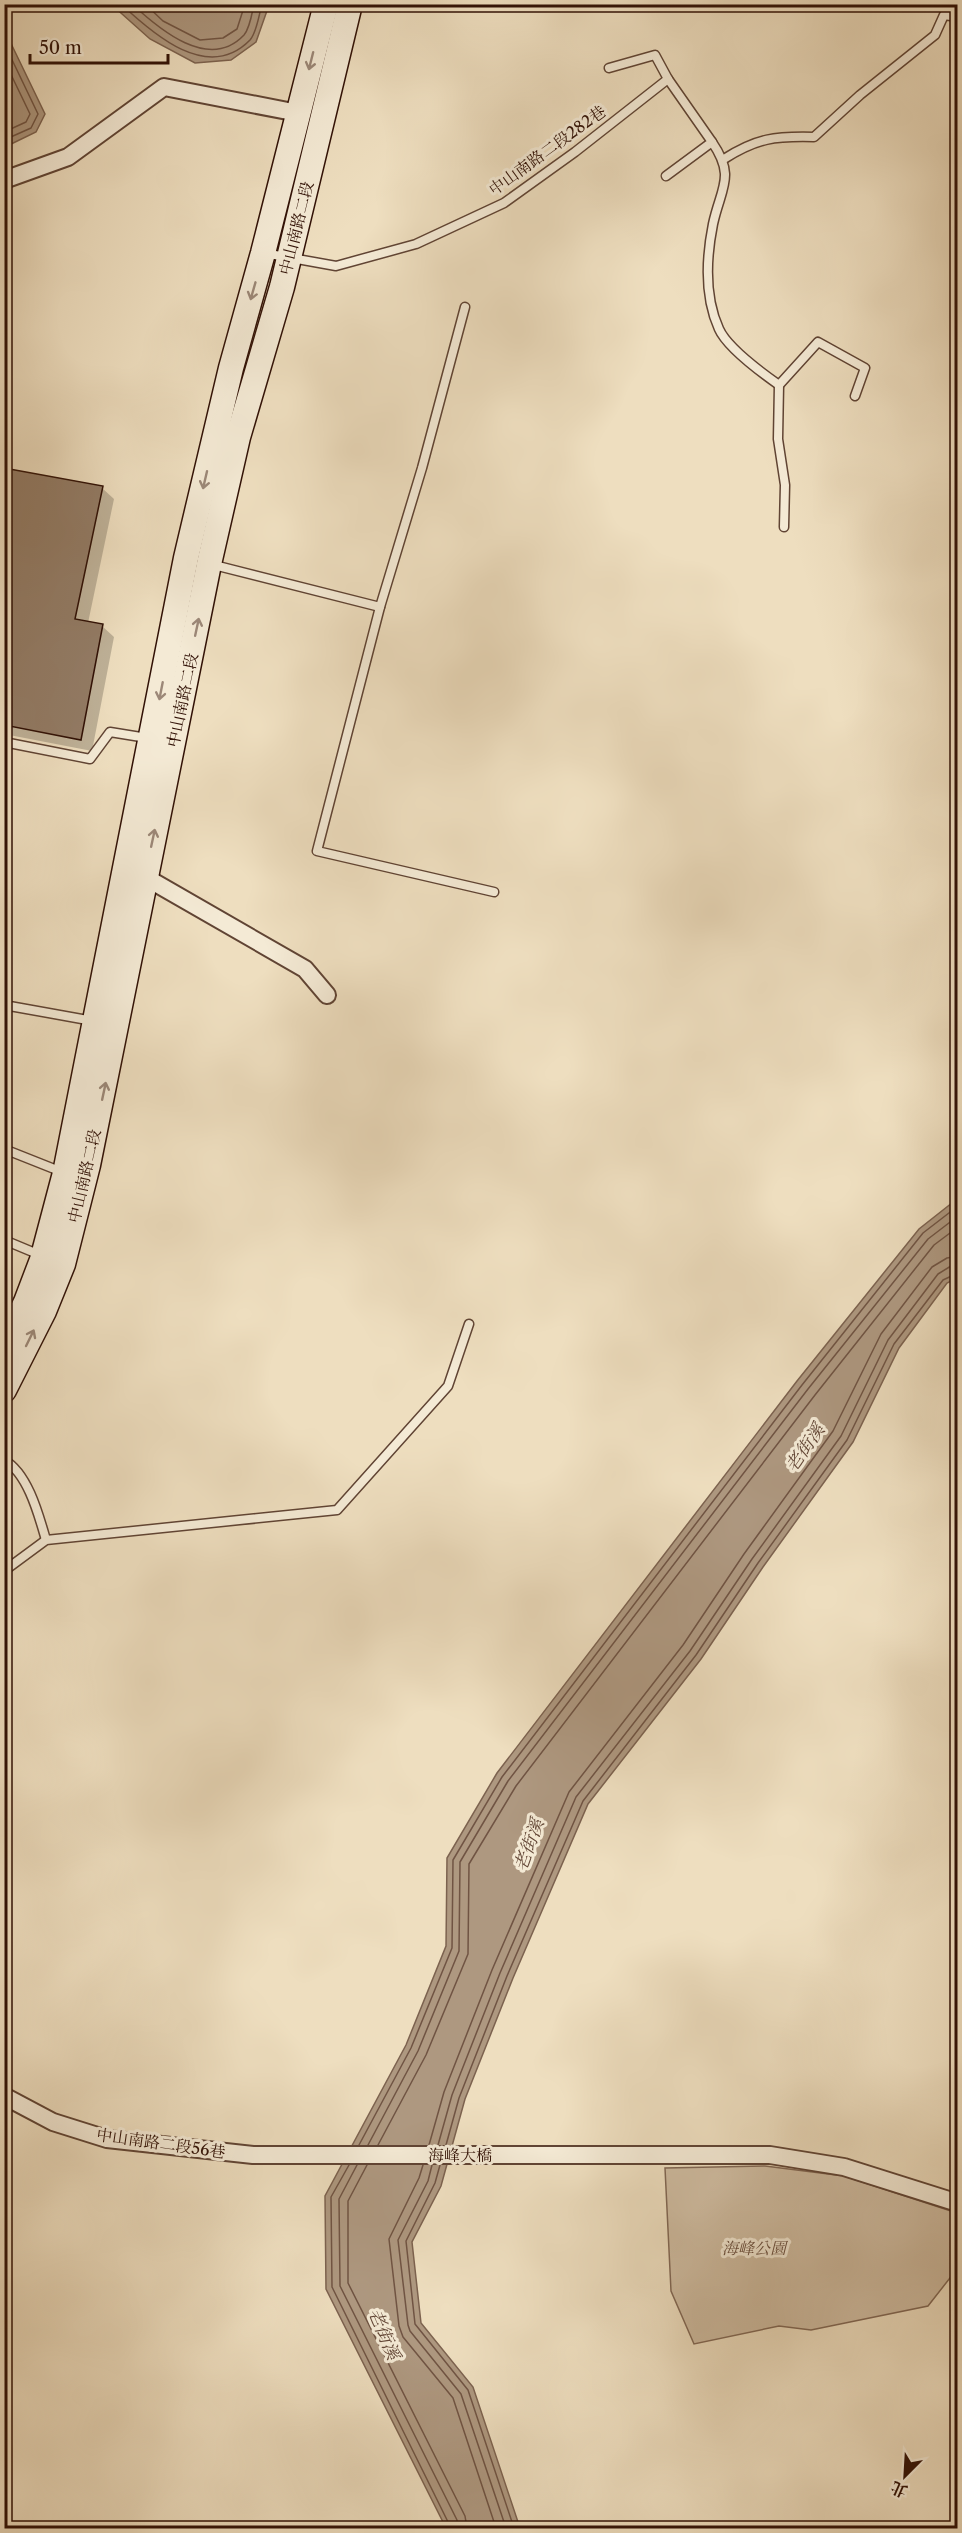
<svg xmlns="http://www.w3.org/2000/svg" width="962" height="2533" viewBox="0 0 962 2533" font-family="'Libre Caslon Text','Noto Serif TC',serif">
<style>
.green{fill:#cebba0;stroke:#806653;stroke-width:1.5}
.water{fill:#ae9880;stroke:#7c624f;stroke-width:1.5}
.shadow{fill:#0003}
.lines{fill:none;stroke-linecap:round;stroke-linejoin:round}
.shore{stroke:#705443;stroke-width:1.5}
.building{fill:#937c66;stroke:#311106;stroke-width:1.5}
.lane-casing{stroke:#604434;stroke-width:11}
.street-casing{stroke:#604434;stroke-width:20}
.secondary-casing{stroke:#311106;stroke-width:27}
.lane{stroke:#f4ead5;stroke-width:8}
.street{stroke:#f4ead5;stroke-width:16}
.secondary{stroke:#f4ead5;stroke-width:24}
.oneway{stroke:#9c8878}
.labels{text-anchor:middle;stroke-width:6;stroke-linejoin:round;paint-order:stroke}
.street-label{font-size:16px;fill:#311106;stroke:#f4ead5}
.park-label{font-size:16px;font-style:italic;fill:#684c3c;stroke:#f4ead5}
.water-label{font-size:18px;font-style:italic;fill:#634737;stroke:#f4ead5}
</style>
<rect width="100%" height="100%" fill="#eedebf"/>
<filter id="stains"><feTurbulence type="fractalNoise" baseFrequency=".00333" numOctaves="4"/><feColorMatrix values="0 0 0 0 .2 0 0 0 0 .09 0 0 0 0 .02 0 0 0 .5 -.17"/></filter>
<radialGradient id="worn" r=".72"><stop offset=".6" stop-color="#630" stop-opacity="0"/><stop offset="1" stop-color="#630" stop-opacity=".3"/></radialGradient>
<!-- green -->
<path class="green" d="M765,2166L844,2176L957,2213V2269L928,2306L811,2330L779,2326L694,2344L671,2291L665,2168Z"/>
<!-- water -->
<g class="water">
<path d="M112,5H269L256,42L231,60L195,63L150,39Z"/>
<path d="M4,29L45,114L36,132L5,147Z"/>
<path d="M957,1199V1278L947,1283L899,1348L853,1442L763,1567L701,1659L588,1804L513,1978L465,2099L441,2186L412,2242L421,2323L473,2387L520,2528H446L326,2289L325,2196L406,2045L446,1946L447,1858L497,1773L797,1381L919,1229Z"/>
</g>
<!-- shadow -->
<path class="shadow" d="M4,470L102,488L114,499L88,623L102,626L114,637L92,751L4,734Z"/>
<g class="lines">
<!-- shore -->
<g class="shore">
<path d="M121,4C153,34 208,83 250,40C257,32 259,14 262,4"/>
<path d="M132,4C159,29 209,72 244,35C250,28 252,13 254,4"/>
<path d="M145,4L163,21L200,40L223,38L237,29L245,4"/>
<path d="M4,43L38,114L31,128L4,140"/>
<path d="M4,60L30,114L26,122L4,132"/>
<path d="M359,2145L411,2048L452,1948L453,1860L502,1777L802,1385L923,1233L958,1206"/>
<path d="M368,2145L418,2051L459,1951L460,1862L508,1781L808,1389L928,1239L958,1216"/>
<path d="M378,2145L426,2055L468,1954L469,1864L516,1786L815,1395L934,1245L958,1227"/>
<path d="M429,2145L444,2092L492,1970L569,1792L683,1645L744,1554L833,1431L881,1334L932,1267L947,1258L958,1256"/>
<path d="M438,2145L452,2095L500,1973L576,1797L690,1651L752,1559L841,1436L888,1340L938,1274L951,1266L958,1265"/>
<path d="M446,2145L459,2098L507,1976L583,1801L696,1655L758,1563L847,1440L894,1344L943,1280L958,1273"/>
<path d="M349,2165L331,2197L332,2287L451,2528"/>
<path d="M357,2165L339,2199L340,2286L457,2520L458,2528"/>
<path d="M367,2165L348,2201V2283L465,2516L467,2528"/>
<path d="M423,2165L419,2178L389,2239L399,2326L403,2337L453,2398L496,2528"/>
<path d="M432,2165L428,2181L398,2240L408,2325L410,2331L461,2394L506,2528"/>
<path d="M440,2165L435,2183L406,2241L415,2324L468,2390L514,2528"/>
</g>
</g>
<!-- building -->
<path class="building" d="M4,468L103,486L75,619L103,624L81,740L4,725Z"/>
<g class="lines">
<!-- lane casing -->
<g class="lane-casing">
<g id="lane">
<path d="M712,142C736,177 721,187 713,224C706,259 704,296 719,329C727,347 762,373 779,385L818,342L865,368L855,396"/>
<path d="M724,159C757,138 775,136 814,137L860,95L935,35L944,15L958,17"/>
<path d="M666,176L712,142L668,79"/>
<path d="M264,253L336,266L416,244L504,203L575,152L668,79L655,55L609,68"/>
<path d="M779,385L778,439L785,485L784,527"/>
<path d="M210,564L380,607L422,468L465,307"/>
<path d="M380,607L317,851L494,892"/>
<path d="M4,742L90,759L110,732L147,738"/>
<path d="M4,1005L93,1021"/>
<path d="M4,1149L62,1172"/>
<path d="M4,1240L40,1255"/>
<path d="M4,1460C28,1473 39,1516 46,1540"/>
<path d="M4,1571L46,1540L337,1510L448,1386L469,1324"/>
</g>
</g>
<!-- street casing -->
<g class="street-casing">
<g id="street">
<path d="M4,180L68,157L164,87L298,113"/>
<path d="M145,877L305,969L327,995"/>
<path d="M4,2096L53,2122L107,2139L253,2155H770L844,2167L958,2203"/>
</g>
</g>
<!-- secondary casing -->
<g class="secondary-casing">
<g id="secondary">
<path d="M4,1347L26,1302L42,1260L65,1173L186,558L231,368L263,253L326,4"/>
<path d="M4,1390L44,1311L63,1264L88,1165L209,564L238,437L282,287L350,4"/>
</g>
</g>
<!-- lane -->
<use href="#lane" class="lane"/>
<!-- street -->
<use href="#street" class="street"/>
<!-- secondary -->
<use href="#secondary" class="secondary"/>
</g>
<!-- one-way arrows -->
<defs><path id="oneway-shaft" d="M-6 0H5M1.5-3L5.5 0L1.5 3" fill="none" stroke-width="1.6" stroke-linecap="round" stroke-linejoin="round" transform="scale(1.5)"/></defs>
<g class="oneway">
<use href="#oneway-shaft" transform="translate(311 61) rotate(104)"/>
<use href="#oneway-shaft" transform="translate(253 291) rotate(106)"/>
<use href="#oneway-shaft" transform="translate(205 480) rotate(103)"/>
<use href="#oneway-shaft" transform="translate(197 627) rotate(-78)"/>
<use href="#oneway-shaft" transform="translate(161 691) rotate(101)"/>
<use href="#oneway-shaft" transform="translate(153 838) rotate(-78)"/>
<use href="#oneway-shaft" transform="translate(104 1091) rotate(-78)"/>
<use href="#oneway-shaft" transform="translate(30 1338) rotate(-64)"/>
</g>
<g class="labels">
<!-- street labels -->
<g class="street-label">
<text transform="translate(547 150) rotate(-36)" y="6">中山南路二段282巷</text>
<text transform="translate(296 228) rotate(-76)" y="6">中山南路二段</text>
<text transform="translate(182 700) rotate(-78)" y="6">中山南路二段</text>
<text transform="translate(84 1176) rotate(-77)" y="6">中山南路二段</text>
<text transform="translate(161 2143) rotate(8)" y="6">中山南路二段56巷</text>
<text x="460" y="2161">海峰大橋</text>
</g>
<!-- park labels -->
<g class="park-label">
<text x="754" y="2254">海峰公園</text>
</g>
<!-- water labels -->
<g class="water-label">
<text transform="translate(805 1448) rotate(-55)" y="6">老街溪</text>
<text transform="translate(529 1845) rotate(-70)" y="6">老街溪</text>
<text transform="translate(384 2334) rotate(67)" y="6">老街溪</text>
</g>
</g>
<!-- margin -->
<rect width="962" height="2533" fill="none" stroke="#eedebf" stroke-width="24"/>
<rect x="6" y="6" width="950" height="2521" fill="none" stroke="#311106" stroke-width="3"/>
<rect x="12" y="12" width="938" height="2509" fill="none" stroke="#311106" stroke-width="1.5"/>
<!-- north arrow -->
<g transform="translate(905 2476) rotate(204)" stroke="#f4ead5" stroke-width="4.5" paint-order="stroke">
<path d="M0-4.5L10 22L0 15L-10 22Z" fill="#311106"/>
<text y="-9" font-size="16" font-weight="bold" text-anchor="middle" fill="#311106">北</text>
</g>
<!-- scale -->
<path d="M30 54v9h138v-9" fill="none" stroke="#311106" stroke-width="3"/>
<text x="39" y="54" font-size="18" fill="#311106" stroke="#f4ead5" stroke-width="4.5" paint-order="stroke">50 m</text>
<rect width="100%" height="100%" filter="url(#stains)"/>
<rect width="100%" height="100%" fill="url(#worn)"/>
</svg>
